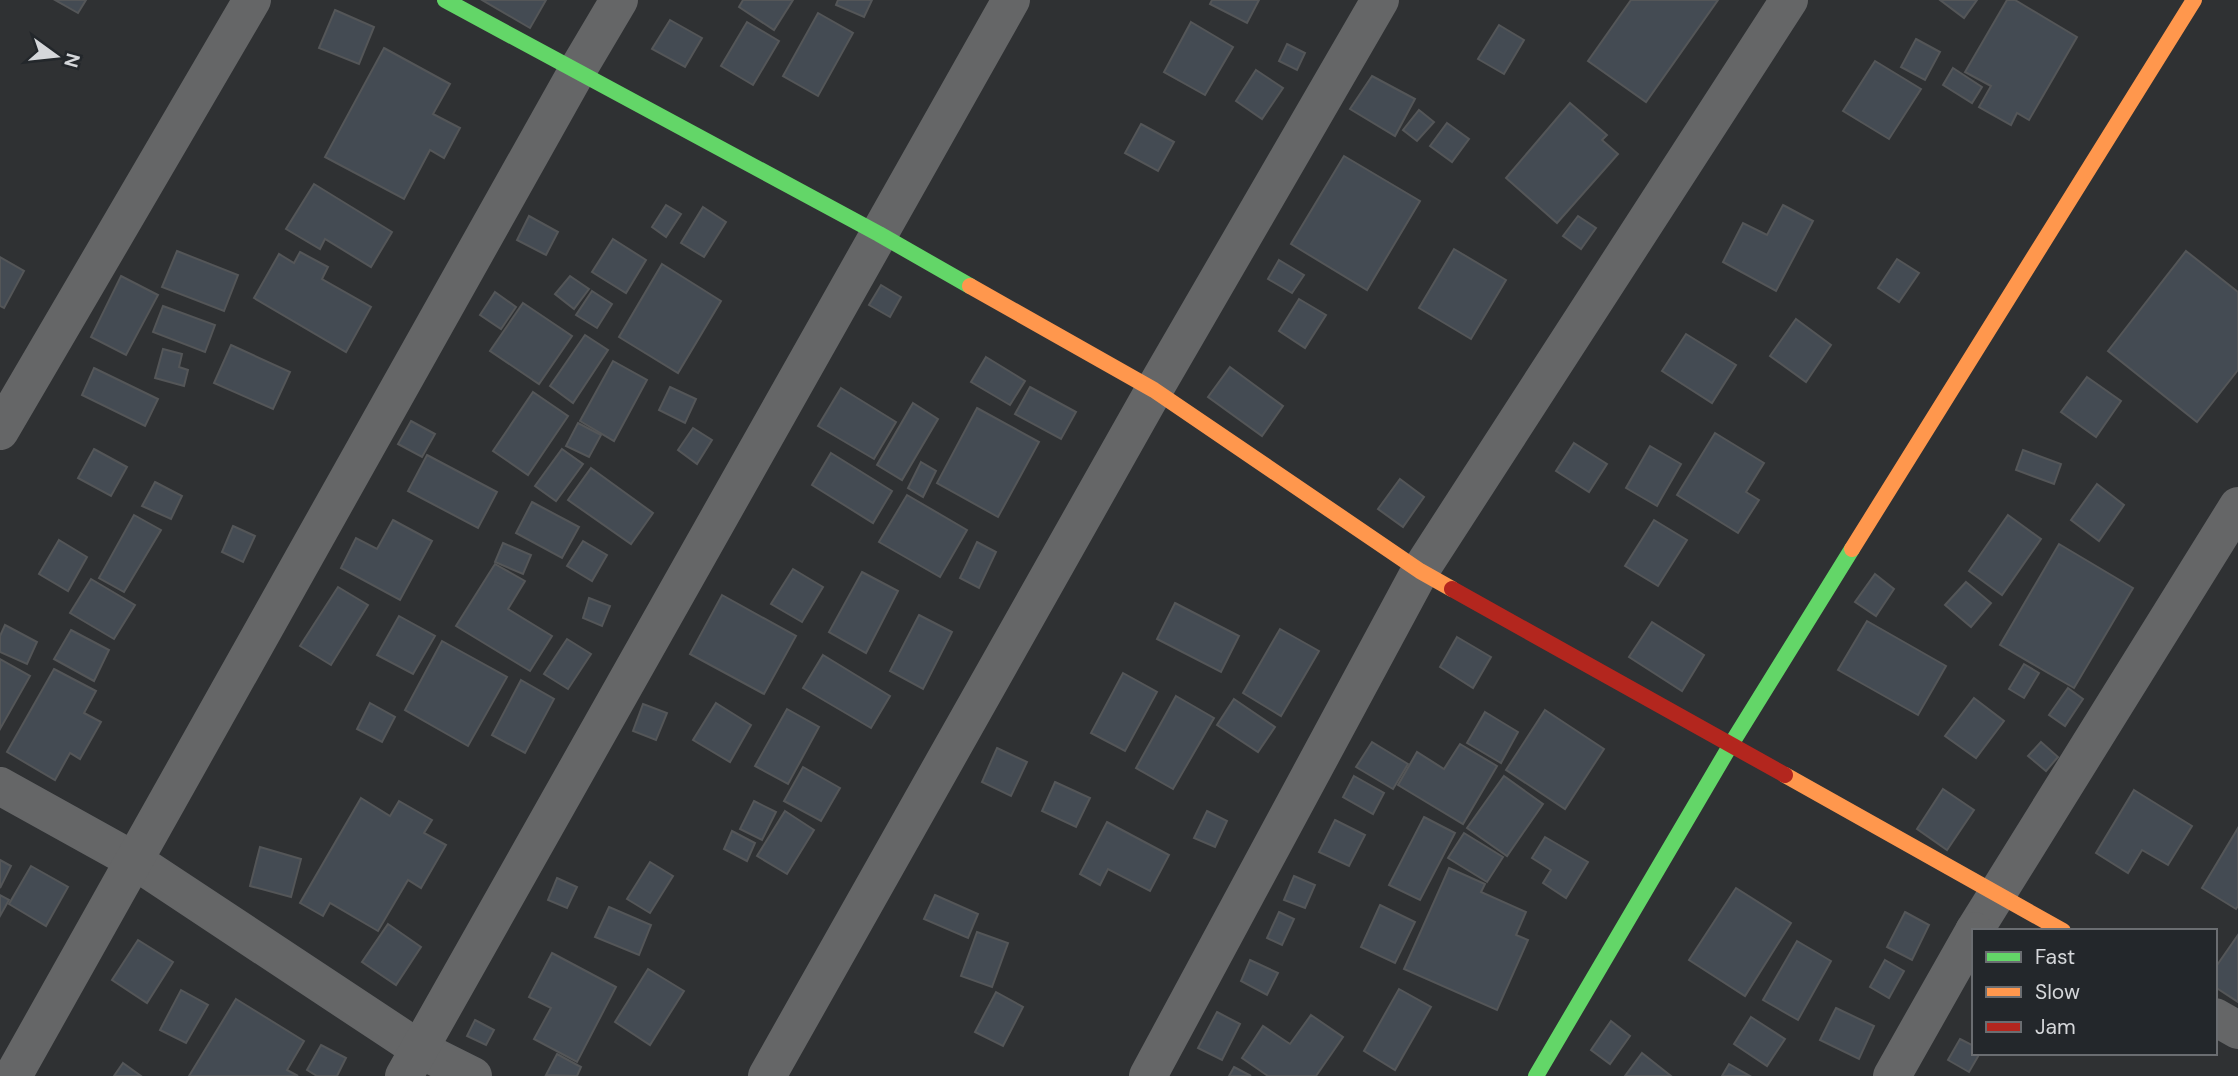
<svg xmlns="http://www.w3.org/2000/svg" width="2238" height="1076" viewBox="0 0 2238 1076" font-family="'DM Sans',sans-serif">
<style>
.building{fill:#444b53;stroke:#545658;stroke-width:2}
.lines{fill:none;stroke-linecap:round;stroke-linejoin:round}
.street{stroke:#656667;stroke-width:38}
.fast{stroke:#63d668;stroke-width:16}
.slow{stroke:#ff974d;stroke-width:16}
.jam{stroke:#b3261e;stroke-width:16}
</style>
<rect width="100%" height="100%" fill="#2f3133"/>
<!-- building -->
<g class="building">
<path d="M55,0H86L78,13Z"/>
<path d="M482,0H546L530,28Z"/>
<path d="M743,0H793L774,30L739,7Z"/>
<path d="M838,0H872L864,17L836,5Z"/>
<path d="M1212,0H1259L1247,23L1210,4Z"/>
<path d="M1631,0H1718L1646,102L1588,61Z"/>
<path d="M1940,0H1977L1964,18Z"/>
<path d="M2007,0H2015L2077,37L2029,120L2017,113L2011,125L1979,107L1991,86L1965,72Z"/>
<path d="M335,10L374,27L359,64L319,48Z"/>
<path d="M818,13L853,33L818,96L783,76Z"/>
<path d="M670,20L702,38L685,67L652,49Z"/>
<path d="M747,22L779,41L753,85L721,66Z"/>
<path d="M1191,22L1233,47L1205,95L1164,72Z"/>
<path d="M1499,25L1524,40L1504,74L1478,59Z"/>
<path d="M1916,39L1940,52L1925,80L1901,67Z"/>
<path d="M1287,44L1305,53L1297,70L1279,61Z"/>
<path d="M384,48L450,84L433,114L460,128L444,158L430,150L404,199L325,157Z"/>
<path d="M1875,61L1921,89L1889,139L1843,111Z"/>
<path d="M1953,68L1982,87L1972,103L1943,85Z"/>
<path d="M1256,70L1283,88L1262,119L1236,101Z"/>
<path d="M1372,76L1415,99L1395,136L1350,109Z"/>
<path d="M1570,103L1607,135L1602,140L1618,154L1557,223L1506,178Z"/>
<path d="M1419,110L1434,122L1417,141L1403,130Z"/>
<path d="M1447,123L1469,139L1452,162L1430,146Z"/>
<path d="M1141,124L1174,142L1158,171L1125,153Z"/>
<path d="M1344,156L1420,201L1367,290L1291,244Z"/>
<path d="M314,184L392,232L371,267L325,239L320,249L286,229Z"/>
<path d="M666,205L681,214L666,237L652,227Z"/>
<path d="M1783,205L1813,221L1776,291L1723,262L1743,223L1767,235Z"/>
<path d="M703,207L726,222L704,257L681,243Z"/>
<path d="M529,216L558,232L546,255L517,240Z"/>
<path d="M1578,216L1596,228L1581,249L1563,236Z"/>
<path d="M613,239L646,260L626,293L592,272Z"/>
<path d="M1454,249L1506,280L1471,339L1419,308Z"/>
<path d="M177,251L238,275L224,311L162,287Z"/>
<path d="M2186,251L2238,292V370L2197,422L2108,351Z"/>
<path d="M300,252L328,267L322,279L371,307L346,352L254,298L279,254L294,263Z"/>
<path d="M0,257L24,271L4,308L0,306Z"/>
<path d="M1897,259L1919,273L1899,302L1878,288Z"/>
<path d="M1279,260L1304,275L1292,293L1268,279Z"/>
<path d="M662,264L721,301L678,373L619,337Z"/>
<path d="M121,276L158,295L126,355L91,337Z"/>
<path d="M570,276L589,289L574,309L555,294Z"/>
<path d="M881,285L901,297L890,317L869,305Z"/>
<path d="M592,291L612,304L597,328L576,315Z"/>
<path d="M495,292L516,307L501,329L480,315Z"/>
<path d="M1299,299L1326,315L1305,348L1279,331Z"/>
<path d="M523,303L572,336L539,384L490,351Z"/>
<path d="M163,306L215,325L205,352L153,332Z"/>
<path d="M1796,319L1831,345L1806,382L1770,356Z"/>
<path d="M1686,334L1736,365L1712,403L1662,371Z"/>
<path d="M585,335L608,350L573,403L550,386Z"/>
<path d="M231,345L290,372L273,409L214,383Z"/>
<path d="M163,349L182,354L179,367L188,370L184,386L155,378Z"/>
<path d="M986,357L1025,381L1010,405L971,382Z"/>
<path d="M613,361L647,380L614,441L580,421Z"/>
<path d="M1230,367L1283,406L1262,436L1208,397Z"/>
<path d="M94,368L158,399L145,426L82,395Z"/>
<path d="M2087,377L2121,401L2096,437L2061,412Z"/>
<path d="M670,387L696,399L685,423L659,410Z"/>
<path d="M1030,387L1076,412L1061,439L1015,414Z"/>
<path d="M841,388L896,422L874,459L818,426Z"/>
<path d="M533,392L568,416L528,475L493,451Z"/>
<path d="M913,403L938,419L902,480L877,465Z"/>
<path d="M977,408L1039,442L998,517L937,483Z"/>
<path d="M411,421L435,434L422,457L398,444Z"/>
<path d="M578,423L601,435L589,457L566,446Z"/>
<path d="M693,428L712,440L697,464L678,450Z"/>
<path d="M1715,433L1764,463L1746,492L1759,500L1738,533L1677,495Z"/>
<path d="M1574,443L1607,464L1589,492L1556,471Z"/>
<path d="M1650,446L1681,464L1657,506L1626,488Z"/>
<path d="M94,449L127,467L111,496L78,478Z"/>
<path d="M562,449L583,464L556,501L535,486Z"/>
<path d="M2023,450L2061,464L2054,484L2016,470Z"/>
<path d="M831,453L892,491L873,523L812,485Z"/>
<path d="M427,455L497,492L478,528L408,491Z"/>
<path d="M921,462L936,471L923,497L908,488Z"/>
<path d="M591,468L653,513L631,544L568,500Z"/>
<path d="M1400,479L1424,497L1403,527L1378,509Z"/>
<path d="M155,482L182,496L171,519L142,506Z"/>
<path d="M2097,484L2124,505L2099,541L2071,520Z"/>
<path d="M907,495L967,530L940,577L879,542Z"/>
<path d="M532,502L579,527L562,558L516,533Z"/>
<path d="M134,515L161,530L124,592L99,578Z"/>
<path d="M2008,515L2041,539L2002,595L1969,571Z"/>
<path d="M393,520L432,541L400,600L341,568L356,538L377,549Z"/>
<path d="M1654,520L1687,540L1658,586L1625,566Z"/>
<path d="M233,526L255,536L243,562L222,552Z"/>
<path d="M59,540L87,557L68,591L39,574Z"/>
<path d="M583,541L607,555L592,581L567,566Z"/>
<path d="M977,542L996,552L979,588L960,578Z"/>
<path d="M503,543L531,555L523,574L495,562Z"/>
<path d="M2059,544L2133,588L2074,688L2000,645Z"/>
<path d="M495,564L525,581L508,609L552,636L530,671L456,626Z"/>
<path d="M793,569L823,587L802,622L771,604Z"/>
<path d="M862,572L898,591L866,653L829,632Z"/>
<path d="M1875,574L1894,589L1876,616L1855,602Z"/>
<path d="M91,579L135,605L114,639L70,613Z"/>
<path d="M1966,582L1991,603L1971,627L1945,605Z"/>
<path d="M338,587L368,605L331,665L300,646Z"/>
<path d="M722,595L796,636L764,694L690,654Z"/>
<path d="M589,598L610,606L602,626L583,618Z"/>
<path d="M1175,603L1239,636L1221,672L1157,639Z"/>
<path d="M919,615L952,632L923,689L890,671Z"/>
<path d="M399,616L435,636L413,674L377,655Z"/>
<path d="M1867,621L1946,666L1918,715L1838,670Z"/>
<path d="M1652,622L1704,655L1682,691L1629,657Z"/>
<path d="M5,625L37,642L27,664L0,652V636Z"/>
<path d="M1280,629L1319,651L1281,716L1243,693Z"/>
<path d="M71,630L109,650L94,681L54,659Z"/>
<path d="M1457,637L1491,657L1473,688L1440,667Z"/>
<path d="M567,639L591,654L568,689L544,674Z"/>
<path d="M442,641L507,677L468,746L405,710Z"/>
<path d="M823,655L890,696L871,728L803,688Z"/>
<path d="M0,659L30,676L0,729Z"/>
<path d="M2024,664L2039,673L2024,698L2009,689Z"/>
<path d="M54,669L96,691L84,713L101,722L80,759L70,753L55,780L7,752Z"/>
<path d="M1123,673L1157,692L1125,751L1091,733Z"/>
<path d="M521,680L554,699L525,753L492,735Z"/>
<path d="M2068,688L2083,699L2065,726L2049,715Z"/>
<path d="M1176,696L1214,718L1173,789L1136,768Z"/>
<path d="M1974,698L2004,721L1976,758L1945,736Z"/>
<path d="M1234,699L1275,727L1258,752L1217,725Z"/>
<path d="M370,703L395,717L382,742L357,729Z"/>
<path d="M716,703L751,725L730,762L693,740Z"/>
<path d="M643,704L667,713L656,740L633,731Z"/>
<path d="M787,709L819,727L788,784L755,766Z"/>
<path d="M1545,710L1604,749L1565,809L1506,770Z"/>
<path d="M1485,712L1518,732L1501,763L1467,743Z"/>
<path d="M1372,742L1408,764L1393,789L1356,767Z"/>
<path d="M2041,742L2058,757L2046,771L2028,756Z"/>
<path d="M1460,744L1497,766L1463,824L1398,785L1417,752L1444,769Z"/>
<path d="M997,748L1027,762L1011,796L982,782Z"/>
<path d="M803,767L840,788L821,821L784,801Z"/>
<path d="M1354,776L1384,793L1373,814L1343,797Z"/>
<path d="M1504,776L1543,804L1507,856L1467,828Z"/>
<path d="M1055,782L1090,798L1076,827L1042,811Z"/>
<path d="M1943,789L1974,810L1947,850L1917,829Z"/>
<path d="M2134,790L2192,826L2168,865L2142,850L2128,873L2096,853Z"/>
<path d="M361,798L390,816L399,801L432,820L424,833L446,845L421,888L408,880L378,931L330,903L323,916L300,903Z"/>
<path d="M754,801L776,812L762,840L740,829Z"/>
<path d="M785,811L814,830L787,874L757,856Z"/>
<path d="M1207,811L1227,821L1215,847L1194,838Z"/>
<path d="M1424,817L1455,833L1420,900L1389,885Z"/>
<path d="M1335,820L1365,835L1349,866L1319,852Z"/>
<path d="M1107,822L1169,855L1150,891L1108,869L1100,885L1080,874Z"/>
<path d="M2238,828V906L2236,909L2202,888Z"/>
<path d="M732,831L755,843L747,861L724,849Z"/>
<path d="M1464,833L1503,857L1487,882L1448,858Z"/>
<path d="M1545,837L1588,862L1566,898L1543,883L1551,870L1532,858Z"/>
<path d="M260,847L301,859L291,897L250,886Z"/>
<path d="M0,860L11,866L0,888Z"/>
<path d="M650,862L673,876L650,913L627,899Z"/>
<path d="M31,866L68,887L46,926L9,904Z"/>
<path d="M1449,868L1485,884L1481,892L1526,912L1516,935L1528,940L1497,1010L1404,969Z"/>
<path d="M1294,876L1315,885L1305,908L1284,900Z"/>
<path d="M557,878L577,887L567,908L548,900Z"/>
<path d="M1736,888L1791,923L1745,996L1689,960Z"/>
<path d="M0,895L9,900L0,916Z"/>
<path d="M935,895L978,914L968,938L924,919Z"/>
<path d="M1380,905L1415,922L1395,963L1361,947Z"/>
<path d="M609,907L651,925L639,955L595,937Z"/>
<path d="M1279,912L1294,919L1282,945L1267,938Z"/>
<path d="M1905,912L1929,925L1912,960L1887,947Z"/>
<path d="M388,924L421,947L396,985L362,962Z"/>
<path d="M977,932L1008,943L992,987L961,976Z"/>
<path d="M2238,935V1002L2215,987V968Z"/>
<path d="M138,940L173,962L147,1003L112,980Z"/>
<path d="M1797,941L1831,961L1798,1020L1763,1000Z"/>
<path d="M552,953L616,987L577,1062L534,1039L551,1008L529,997Z"/>
<path d="M1250,960L1278,973L1267,995L1241,981Z"/>
<path d="M1885,960L1904,971L1889,998L1870,987Z"/>
<path d="M648,969L684,991L650,1045L615,1022Z"/>
<path d="M1399,989L1431,1007L1395,1070L1364,1051Z"/>
<path d="M181,990L208,1005L186,1043L160,1030Z"/>
<path d="M996,992L1023,1007L1003,1046L975,1032Z"/>
<path d="M236,999L304,1041L287,1070L298,1076H189Z"/>
<path d="M1836,1008L1874,1026L1859,1059L1820,1040Z"/>
<path d="M1217,1012L1240,1024L1222,1060L1198,1048Z"/>
<path d="M1311,1015L1343,1037L1316,1076H1268L1242,1058L1263,1026L1290,1044Z"/>
<path d="M1751,1017L1785,1039L1767,1066L1734,1044Z"/>
<path d="M475,1020L494,1030L486,1045L467,1036Z"/>
<path d="M1611,1021L1630,1036L1610,1064L1591,1050Z"/>
<path d="M1960,1039L1974,1046V1053H1980L1969,1072L1948,1060Z"/>
<path d="M321,1045L346,1058L337,1076H317L307,1070Z"/>
<path d="M1642,1053L1671,1076H1625Z"/>
<path d="M557,1054L581,1067L577,1076L546,1075Z"/>
<path d="M123,1063L141,1076H114Z"/>
<path d="M1729,1064L1750,1076H1722Z"/>
<path d="M1234,1067L1251,1076H1229Z"/>
</g>
<g class="lines">
<!-- street -->
<g class="street">
<path d="M0,431L252,0"/>
<path d="M0,786L135,861L419,1049L473,1076"/>
<path d="M1974,931L2238,506"/>
<path d="M2215,1017L2238,1030"/>
<path d="M13,1076L577,71L619,0"/>
<path d="M404,1076L1011,0"/>
<path d="M767,1076L1154,390L1380,0"/>
<path d="M1148,1076L1420,571L1789,0"/>
<path d="M1892,1076L1974,931"/>
</g>
<!-- fast -->
<g class="fast">
<path d="M445,0L879,234L970,286"/>
<path d="M1536,1076L1730,746L1852,549"/>
</g>
<!-- slow -->
<g class="slow">
<path d="M970,286L1154,390L1420,571L1452,589"/>
<path d="M1852,549L2194,0"/>
<path d="M1785,775L2063,931"/>
</g>
<!-- jam -->
<path class="jam" d="M1452,589L1785,775"/>
</g>
<!-- legend -->
<rect x="1972" y="929" width="245" height="126" fill="#23272b" stroke="#6a6d71" stroke-width="2"/>
<rect x="1986" y="952" width="35" height="10" fill="#63d668" stroke="#6a6d71" stroke-width="2"/>
<text x="2035" y="964" font-size="21" fill="#d5d7da">Fast</text>
<rect x="1986" y="987" width="35" height="10" fill="#ff974d" stroke="#6a6d71" stroke-width="2"/>
<text x="2035" y="999" font-size="21" fill="#d5d7da">Slow</text>
<rect x="1986" y="1022" width="35" height="10" fill="#b3261e" stroke="#6a6d71" stroke-width="2"/>
<text x="2035" y="1034" font-size="21" fill="#d5d7da">Jam</text>
<!-- north arrow -->
<g transform="translate(56 56) rotate(105)" stroke="#23272b" stroke-width="5" paint-order="stroke">
<path d="M0-5L12 26L0 18L-12 26Z" fill="#d5d7da"/>
<text y="-10" font-size="19" font-weight="bold" text-anchor="middle" fill="#d5d7da">N</text>
</g>
</svg>
